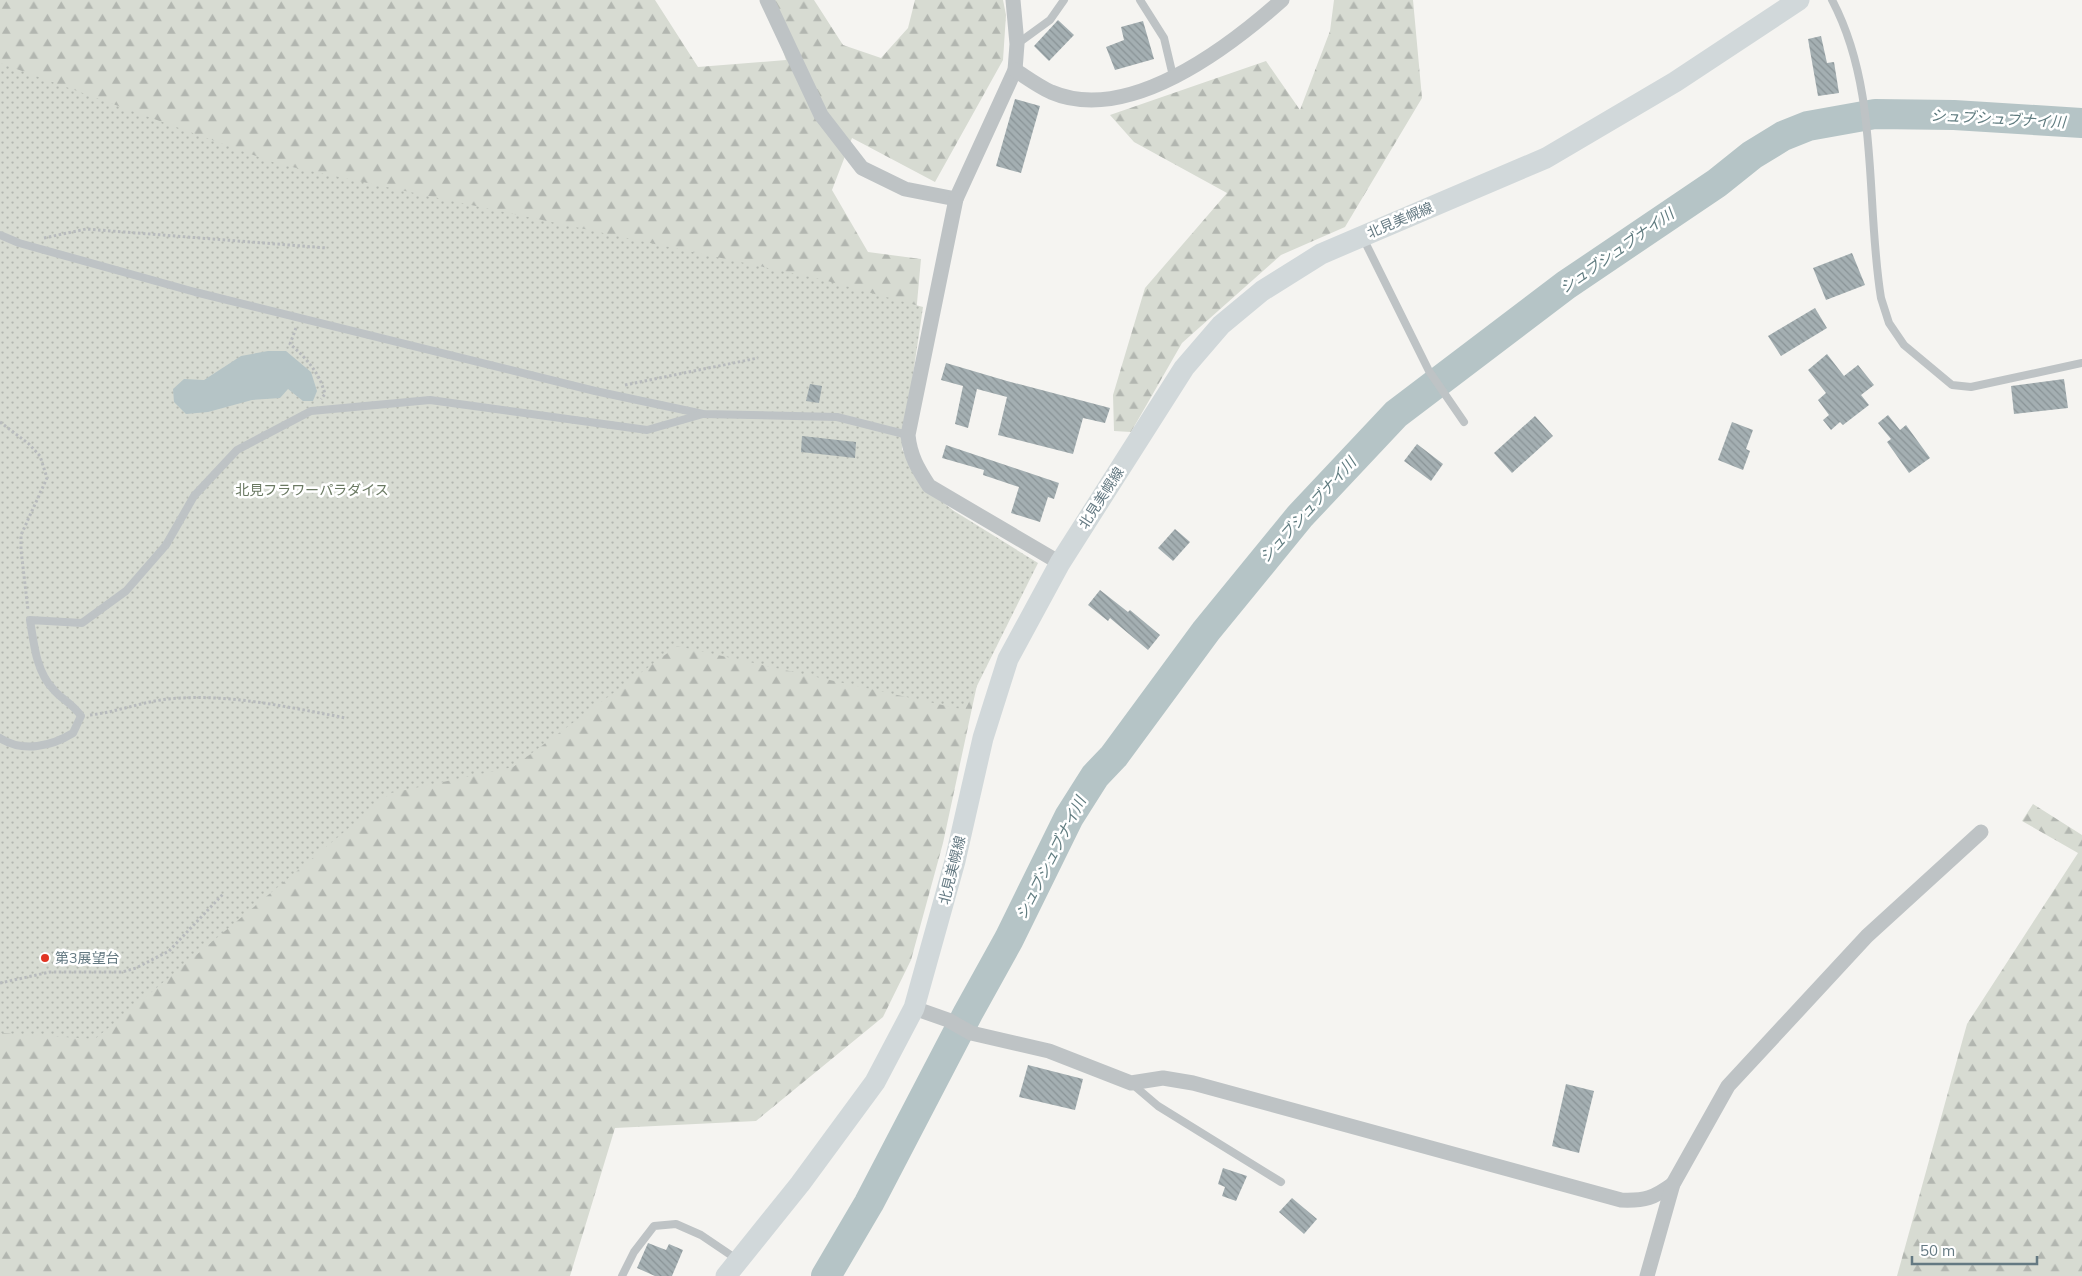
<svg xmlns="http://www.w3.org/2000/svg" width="2082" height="1276" viewBox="0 0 2082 1276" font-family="Mulish,'Noto Sans JP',sans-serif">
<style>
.forest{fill:url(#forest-firs)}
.park{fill:url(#park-dots)}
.water{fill:#b5c4c6}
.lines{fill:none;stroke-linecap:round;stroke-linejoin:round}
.river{stroke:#b5c4c6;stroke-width:30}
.building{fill:url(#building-back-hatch)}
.path{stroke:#b8bbbd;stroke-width:3;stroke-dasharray:2.5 2.5;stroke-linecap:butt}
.lane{stroke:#bec3c5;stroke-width:8}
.street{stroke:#bec3c5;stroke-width:15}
.secondary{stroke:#d1d8da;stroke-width:21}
.poi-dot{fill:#e13524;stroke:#fff;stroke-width:2}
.labels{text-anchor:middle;stroke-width:5;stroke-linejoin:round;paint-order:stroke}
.street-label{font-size:14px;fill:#647982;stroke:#fff}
.park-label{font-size:14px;fill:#6a7962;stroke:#fff}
.poi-label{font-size:14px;fill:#647982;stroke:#fff;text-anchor:start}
.water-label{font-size:15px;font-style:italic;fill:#5f7b7f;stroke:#fff}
</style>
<defs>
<pattern id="forest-firs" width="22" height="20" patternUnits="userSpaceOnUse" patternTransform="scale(1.25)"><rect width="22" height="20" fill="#d7dbd2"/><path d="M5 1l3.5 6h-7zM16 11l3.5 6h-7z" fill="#b2b6b0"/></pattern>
<pattern id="park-dots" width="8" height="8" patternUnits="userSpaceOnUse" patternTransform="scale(1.25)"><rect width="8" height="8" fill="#d7dbd2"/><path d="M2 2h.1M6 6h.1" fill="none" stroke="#b2b6b0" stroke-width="1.8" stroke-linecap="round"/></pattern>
<pattern id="building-back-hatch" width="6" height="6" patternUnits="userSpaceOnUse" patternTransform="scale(1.25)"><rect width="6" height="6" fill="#a4afb2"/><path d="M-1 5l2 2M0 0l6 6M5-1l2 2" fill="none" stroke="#899396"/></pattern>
</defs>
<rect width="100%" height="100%" fill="#f5f4f1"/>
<!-- forest -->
<g class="forest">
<path d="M0,0H655L698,67L786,60L766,0H814L843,45L881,58L908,28L915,0H1003L1006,15L1003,60L935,182L852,138L832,190L868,252L921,259L916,314L0,152Z"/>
<path d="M1334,0H1413L1422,98L1345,227L1281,255L1182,343L1131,432L1114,431L1113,395L1145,288L1227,193L1134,142L1110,115L1266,61L1300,110L1330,31Z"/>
<path d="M682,611L983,657L943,843L911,960L883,1017L756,1121L615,1128L570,1276H0V896Z"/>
<path d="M2033,804L2082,835V1276H1897L1967,1024L2078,853L2022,821Z"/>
</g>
<!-- park -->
<path class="park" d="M0,63L278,164L820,279L923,307L902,449L922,486L954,511L1038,563L965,710L677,646L513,767L391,793L95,1039L0,1033Z"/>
<!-- water -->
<path class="water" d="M268,351H286L311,372L317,391L313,401H303L288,389L280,398L252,400L208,412L186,414L174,402L173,389L184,379L204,380L241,356Z"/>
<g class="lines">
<!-- river -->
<path class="river" d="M826,1276L869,1203L968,1013L1009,939L1069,817L1095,776L1114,756L1206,631L1300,516L1396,414L1566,285L1717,183L1752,155L1783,136L1808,126L1875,114L1954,115L2082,123"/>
</g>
<!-- building -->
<g class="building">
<path d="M1058,20L1074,35L1049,61L1034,46Z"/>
<path d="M1143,21L1154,59L1115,70L1106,47L1124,40L1121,27Z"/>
<path d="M1821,36L1827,63L1834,62L1839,93L1818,96L1808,39Z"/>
<path d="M1015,99L1040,106L1021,173L996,166Z"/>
<path d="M1852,253L1865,285L1826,300L1813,268Z"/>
<path d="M1815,308L1827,328L1781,356L1768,336Z"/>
<path d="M1827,354L1844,376L1858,365L1874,385L1861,395L1869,405L1843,425L1840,422L1831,430L1823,420L1829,415L1818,400L1826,393L1808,370Z"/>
<path d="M946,363L1007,381L1110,408L1105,423L1083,418L1073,454L998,435L1007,397L977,389L968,428L955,424L963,386L941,380Z"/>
<path d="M2064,379L2068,408L2014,414L2011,386Z"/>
<path d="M810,384L822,386L819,403L806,401Z"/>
<path d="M1888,415L1900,430L1906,425L1930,458L1909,473L1887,442L1891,439L1878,423Z"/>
<path d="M1535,416L1553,436L1512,473L1494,453Z"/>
<path d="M1732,422L1753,430L1746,449L1750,451L1743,470L1718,460Z"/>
<path d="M802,436L856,442L855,458L801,452Z"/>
<path d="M1417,444L1443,464L1431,481L1404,461Z"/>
<path d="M946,445L1059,483L1054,499L1048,497L1040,522L1011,513L1019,487L983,475L984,470L942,458Z"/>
<path d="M1175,529L1190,542L1173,561L1158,548Z"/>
<path d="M1100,590L1128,612L1130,610L1160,635L1148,650L1110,618L1108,621L1088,605Z"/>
<path d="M1028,1065L1083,1079L1075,1110L1019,1097Z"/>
<path d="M1566,1084L1594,1091L1579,1153L1552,1146Z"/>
<path d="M1223,1168L1247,1176L1236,1201L1222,1196L1225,1187L1218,1184Z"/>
<path d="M1292,1198L1317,1219L1304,1234L1279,1212Z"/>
<path d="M648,1243L666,1250L669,1244L683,1250L672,1276H655L637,1268Z"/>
</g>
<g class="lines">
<!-- path -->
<g class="path">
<path d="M44,238L86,229L327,248"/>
<path d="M296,328L290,344C307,359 319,372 325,394L321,399"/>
<path d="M625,385L758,358"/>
<path d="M0,422L29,444L40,456L47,478L21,535V550L28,610"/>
<path d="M90,715C117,712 141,702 168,699C228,693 287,707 346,718"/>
<path d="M0,983L50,972H122L136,968L169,951L224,893"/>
</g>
<!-- lane -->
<g class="lane">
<path d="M1140,0L1164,38L1173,76"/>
<path d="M1832,0C1880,91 1865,200 1881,298L1889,323L1904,345L1952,385L1971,387L2082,363"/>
<path d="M1017,44L1050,20L1064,0"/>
<path d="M0,235L19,243L195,292L595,391L703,414L837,417L908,435"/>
<path d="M1363,238L1429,371L1464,422"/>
<path d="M0,738C23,753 52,746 73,733L81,716C71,702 62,700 53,689C36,671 34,644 30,620L82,623L126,591L166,545L194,496L237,450L311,411L430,400L647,430L703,414"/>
<path d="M1131,1083L1158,1106L1281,1182"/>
<path d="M622,1276L634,1252L654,1226L676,1224L701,1235L738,1260"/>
</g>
<!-- street -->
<g class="street">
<path d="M767,0L821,115L862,168L905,189L956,199"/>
<path d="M1013,0L1017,44L1015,70L956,199L908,435C910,456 918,469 929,486L1060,563"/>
<path d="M1015,70C1026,77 1038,86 1051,92C1128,125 1228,48 1282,0"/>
<path d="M914,1008L948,1020L971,1033L1049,1051L1131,1083L1163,1078L1193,1083L1621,1200C1645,1201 1654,1198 1673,1184"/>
<path d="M1647,1276L1673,1184L1728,1086L1867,936L1981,832"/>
</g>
<!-- secondary -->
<path class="secondary" d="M726,1276L800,1184L875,1082L914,1008L955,861L983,738L1008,659L1060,563L1184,368L1221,325L1262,291L1321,254L1546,158L1675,82L1799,0"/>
</g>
<!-- markers -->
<circle class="poi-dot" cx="45" cy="958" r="5"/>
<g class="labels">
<!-- street labels -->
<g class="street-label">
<text transform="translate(1400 220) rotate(-23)" y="5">北見美幌線</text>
<text transform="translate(1101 498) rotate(-57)" y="5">北見美幌線</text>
<text transform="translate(952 870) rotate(-76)" y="5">北見美幌線</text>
</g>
<!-- park labels -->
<g class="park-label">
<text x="312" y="495">北見フラワーパラダイス</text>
</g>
<!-- poi labels -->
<g class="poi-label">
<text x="55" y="963">第3展望台</text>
</g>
<!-- water labels -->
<g class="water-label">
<text transform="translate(1998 119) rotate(3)" y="5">シュブシュブナイ川</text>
<text transform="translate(1617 251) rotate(-35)" y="5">シュブシュブナイ川</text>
<text transform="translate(1308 510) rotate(-48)" y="5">シュブシュブナイ川</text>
<text transform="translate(1051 858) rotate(-63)" y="5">シュブシュブナイ川</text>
</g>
</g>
<!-- scale -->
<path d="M1912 1256v8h125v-8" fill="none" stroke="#647982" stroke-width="2.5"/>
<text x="1920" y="1256" font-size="15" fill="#647982" stroke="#ffffff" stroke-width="4" paint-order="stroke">50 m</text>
</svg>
